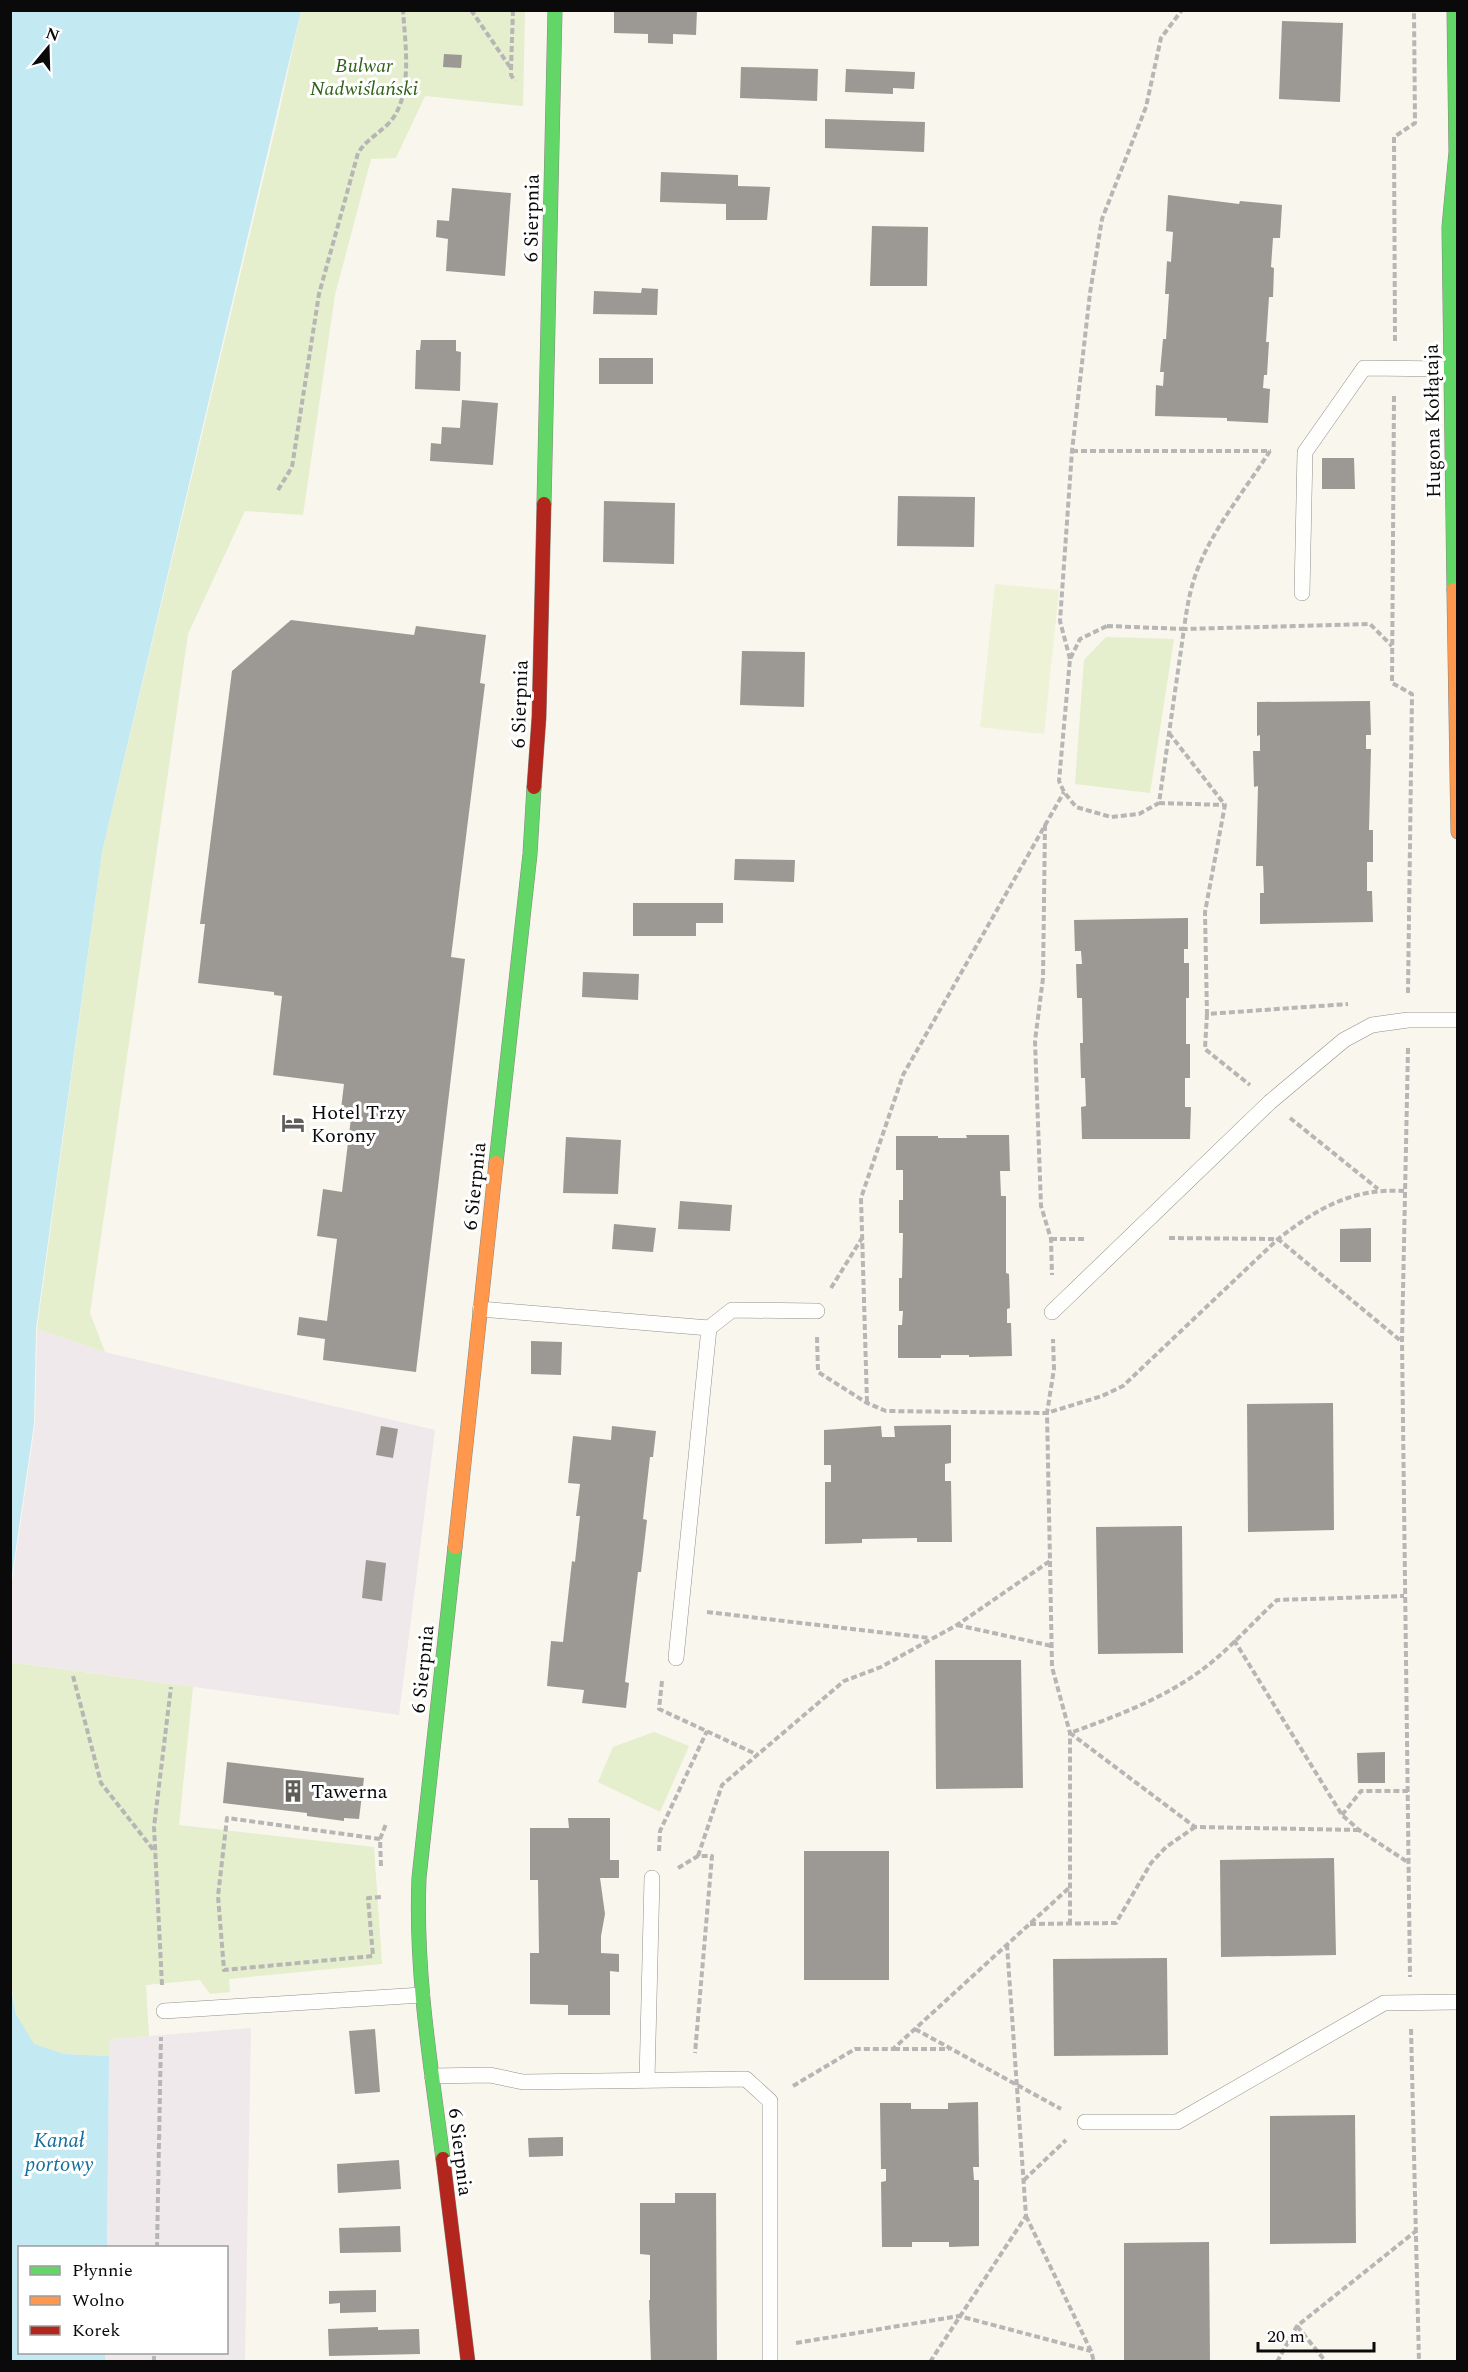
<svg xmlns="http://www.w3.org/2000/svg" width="1468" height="2372" viewBox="0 0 1468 2372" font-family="Spectral,serif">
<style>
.industrial{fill:#efe9eb}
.green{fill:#e5eecd}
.pitch{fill:#eef2d6}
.water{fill:#c3e9f3}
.building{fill:#9c9894}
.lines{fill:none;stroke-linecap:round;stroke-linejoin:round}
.lane-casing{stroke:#92908c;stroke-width:16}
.fast-casing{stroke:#888783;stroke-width:15}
.slow-casing{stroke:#888783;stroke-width:15}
.jam-casing{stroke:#888783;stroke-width:15}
.path{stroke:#b7b6b5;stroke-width:4;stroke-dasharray:6 3;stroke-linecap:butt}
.lane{stroke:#fefefc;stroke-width:15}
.fast{stroke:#63d668;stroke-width:14}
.slow{stroke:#ff974d;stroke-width:14}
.jam{stroke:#b3261e;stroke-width:14}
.labels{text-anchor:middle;stroke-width:6;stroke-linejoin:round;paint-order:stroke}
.park-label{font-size:20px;font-style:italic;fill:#31611b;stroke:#fff}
.street-label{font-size:20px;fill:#0a0a0a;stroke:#fff}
.poi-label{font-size:20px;fill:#0a0a0a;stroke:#fff;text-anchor:start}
.water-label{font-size:21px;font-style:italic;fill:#146f9b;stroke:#fff}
</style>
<rect width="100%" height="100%" fill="#f9f6ed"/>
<!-- industrial -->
<g class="industrial">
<path d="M37,1329L105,1352L435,1430L399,1715L11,1662V1589L35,1424Z"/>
<path d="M251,2028L245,2361L105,2362V2353L226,2352V2248L107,2247L109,2039Z"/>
</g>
<!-- green -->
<g class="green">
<path d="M301,11H525L523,106L425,96L396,158L371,159L335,295L303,515L245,511L188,634L90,1313L105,1352L37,1329L102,852L279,113Z"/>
<path d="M1106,637L1174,639L1150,793L1075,784L1084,660Z"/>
<path d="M10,1662L193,1687L179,1825L374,1847L382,1964L229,1979L230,1992L210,1994L200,1980L146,1985L149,2036L109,2039V2056L64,2054L34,2045L16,2014L11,1983Z"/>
<path d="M654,1732L689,1746L660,1812L598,1782L613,1747Z"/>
</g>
<!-- pitch -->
<path class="pitch" d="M995,584L1059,590L1044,734L980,727Z"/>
<!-- water -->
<g class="water">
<path d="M11,10L301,11L102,852L36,1329L34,1424L11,1582Z"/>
<path d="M10,1983L16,2014L34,2044L64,2054L109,2056L107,2247L20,2248V2352L105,2353V2361H11Z"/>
</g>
<!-- building -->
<g class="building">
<path d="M614,10H697L696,35L673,34V44L648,43V34L614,33Z"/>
<path d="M1282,21L1343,23L1340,102L1279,99Z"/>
<path d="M444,54L462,55L461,68L443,67Z"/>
<path d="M741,67L818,69L817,101L740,98Z"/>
<path d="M846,69L915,72L914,89L893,88V94L845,92Z"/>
<path d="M825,119L925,122L924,152L825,148Z"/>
<path d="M661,172L738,175V186L770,187L767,220H726V204L660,202Z"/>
<path d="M452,188L511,193L505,276L446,271L448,239L436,237L437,220L449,221Z"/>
<path d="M1168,195L1239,204L1240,201L1282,205L1280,238H1273L1271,267L1274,268L1273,297H1269L1266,342H1269L1267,375H1264L1263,388L1270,389L1268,423L1227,421V418L1155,416L1156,385L1163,386L1164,372H1160L1163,339H1166L1169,294H1165L1167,261L1171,262L1173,232L1166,231Z"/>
<path d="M872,226L928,227L927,286H870Z"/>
<path d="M642,288L658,289L657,315L593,314L594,291L641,293Z"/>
<path d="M421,340H456V351L461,352L460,391L415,389L416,350H420Z"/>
<rect x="599" y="358" width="54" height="26"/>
<path d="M462,400L498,403L493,465L430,461L431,443L441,444L442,427L460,428Z"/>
<path d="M1322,458H1354L1355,489H1322Z"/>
<path d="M898,496L975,497L974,547L897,546Z"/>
<path d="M604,501L675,503L674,564L603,562Z"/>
<path d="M291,620L414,635L416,626L486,635L480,683L485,684L451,957L465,959L416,1372L323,1360L325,1339L297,1335L299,1317L327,1321L337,1239L317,1236L323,1189L342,1192L351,1118L340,1117L344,1084L273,1075L282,996L274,995V992L198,983L205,924H200L232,671Z"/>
<path d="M742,651L805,652L804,707L740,705Z"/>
<path d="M1370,701L1371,735H1366V749H1371L1369,830H1373V862H1367V891H1372L1373,922L1260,924V893H1264L1263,866H1256L1258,786L1254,787L1253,751H1260V735L1257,736V702Z"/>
<path d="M735,859L795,860L794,882L734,880Z"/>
<path d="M633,903H723V923H696V936H633Z"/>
<path d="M1188,918V949H1184V963H1189V998H1186V1044H1190V1078H1185V1107H1191L1190,1139H1082L1081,1107L1086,1106L1085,1078H1081L1080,1043H1083L1082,998H1077L1076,964H1082L1081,951H1075L1074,920Z"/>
<path d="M583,972L639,974L638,1000L582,997Z"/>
<path d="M966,1135H1009L1010,1171H1000L1001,1196H1006V1273L1009,1274L1010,1308L1007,1309V1323H1011L1012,1356L969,1357V1355H941V1358H898V1325H902L903,1311H899V1278H902L903,1233H899V1200H903V1170H896V1136H938V1138H967Z"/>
<path d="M566,1137L621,1140L618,1194L563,1193Z"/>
<path d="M680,1201L732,1205L730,1231L678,1229Z"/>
<path d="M614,1224L656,1228L653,1252L612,1249Z"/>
<path d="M1371,1228V1262H1340V1229Z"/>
<path d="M531,1341L562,1342L561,1375L531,1374Z"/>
<path d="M1333,1403L1334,1530L1248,1532L1247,1404Z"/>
<path d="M951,1425V1463L945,1464V1481H951L952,1542H917V1538L862,1539V1543L825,1544V1482H831V1465H824V1430L881,1426L882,1437H895L894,1426Z"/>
<path d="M381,1426L398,1429L393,1458L376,1455Z"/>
<path d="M612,1426L656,1431L653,1457H650L643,1519L647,1520L641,1572H638L625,1682L629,1683L626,1708L582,1703L584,1690L547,1686L551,1641L563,1642L572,1561L575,1562L580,1516H576L580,1484L568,1483L573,1436L611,1440Z"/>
<path d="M1182,1526L1183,1653L1098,1654L1096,1527Z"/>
<path d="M366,1560L386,1563L382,1601L362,1598Z"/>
<path d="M935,1660H1021L1023,1788L936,1789Z"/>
<path d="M1385,1752V1783H1358L1357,1753Z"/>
<path d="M227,1762L364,1778L359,1819L344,1818V1821L307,1816V1813L223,1803Z"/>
<path d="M568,1818H610V1860H619V1878H600L605,1914L601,1936V1953L619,1954V1972L610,1971V2015H568V2005L530,2004V1953H539L538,1880H530V1828H569Z"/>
<rect x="804" y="1851" width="85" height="129"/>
<path d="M1334,1858L1336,1955L1221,1957L1220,1860Z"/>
<path d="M1167,1958L1168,2055L1054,2056L1053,1959Z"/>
<path d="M375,2029L380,2092L355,2094L349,2031Z"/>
<path d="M978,2102L979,2167H973L974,2180H979V2246L949,2247V2242H912V2247H882L881,2182L886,2181V2169H881L880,2103H911V2109H948V2103Z"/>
<path d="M1355,2115L1356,2243L1270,2244V2116Z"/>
<path d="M563,2137V2156L529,2157L528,2138Z"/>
<path d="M399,2160L401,2189L338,2193L337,2164Z"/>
<path d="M675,2193H716L717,2362H651L649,2300H650V2255L640,2254V2203H675Z"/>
<path d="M400,2226L401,2252L340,2253L339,2228Z"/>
<path d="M1209,2242L1210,2362H1124V2243Z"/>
<path d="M376,2290V2312L340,2313V2303L329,2304V2291Z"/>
<path d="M378,2327V2330L419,2329L420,2354L329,2356L328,2329Z"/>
</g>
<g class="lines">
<!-- lane casing -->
<g class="lane-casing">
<g id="lane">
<path d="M1302,593L1305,452L1364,368L1451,369"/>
<path d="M480,1309L709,1328L676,1658"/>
<path d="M1052,1312L1270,1102L1344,1040L1372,1025L1408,1020H1458"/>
<path d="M709,1328L732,1310L817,1311"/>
<path d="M164,2011L422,1995"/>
<path d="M432,2076L490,2075L523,2082L746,2079L770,2101V2362"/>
<path d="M647,2080L652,1878"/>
<path d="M1085,2122H1177L1384,2003L1458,2002"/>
</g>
</g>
<!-- fast casing -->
<g class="fast-casing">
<g id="fast">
<path d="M1454,10L1456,152L1449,227L1454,590"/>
<path d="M544,504L555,10"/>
<path d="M496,1163L530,854L534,787"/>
<path d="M443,2159C431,2066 415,1973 419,1878L455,1547"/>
</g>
</g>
<!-- slow casing -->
<g class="slow-casing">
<g id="slow">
<path d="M1454,590L1458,832"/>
<path d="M455,1547L496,1163"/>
</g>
</g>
<!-- jam casing -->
<g class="jam-casing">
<g id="jam">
<path d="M534,787L539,717L544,504"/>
<path d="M443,2159L468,2362"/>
</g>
</g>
<!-- path -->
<g class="path">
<path d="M471,10L510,67"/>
<path d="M513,10L511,68V75L515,81"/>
<path d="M1395,341L1394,137L1415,123L1414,10"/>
<path d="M1394,396L1392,683L1412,694L1408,993"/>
<path d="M1072,451H1271"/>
<path d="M1270,451C1247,487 1218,522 1201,561C1191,583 1187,606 1184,629L1370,624L1392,646"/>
<path d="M278,490L292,467L319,294L358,153C367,139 377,135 388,124C414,98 405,43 403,10"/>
<path d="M1107,626L1184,629L1159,803L1139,814L1111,817L1076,807L1064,792L1059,781L1070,659L1080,639Z"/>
<path d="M1070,659L1060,621L1072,451L1090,293L1102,219L1146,107L1161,38L1182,10"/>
<path d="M1169,733L1225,805L1205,912L1207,1014L1348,1004"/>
<path d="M1159,803L1224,805"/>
<path d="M1045,825L1043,978L1035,1041L1041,1206L1051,1239L1052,1275"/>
<path d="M1207,1014L1205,1049L1250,1085"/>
<path d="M1408,1048L1402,1341L1410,1977"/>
<path d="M1290,1118L1378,1189"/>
<path d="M1169,1238L1278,1239L1401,1341"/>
<path d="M1051,1239H1087"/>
<path d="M831,1288L862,1238"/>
<path d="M817,1337L818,1372L867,1403L886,1411L1047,1413L1102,1396L1123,1386L1278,1239C1318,1208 1352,1188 1404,1191"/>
<path d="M867,1402L861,1198L903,1075L1064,792"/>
<path d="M1050,1561L1052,1667L1070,1733V1924"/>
<path d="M707,1612L929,1638"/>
<path d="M957,1625L1052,1646"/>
<path d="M1234,1640L1342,1815L1359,1830L1409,1863"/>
<path d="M73,1676L101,1783L155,1852"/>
<path d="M662,1681L659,1709L758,1755"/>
<path d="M1342,1815L1361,1791H1408"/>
<path d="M1359,1830L1195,1827L1070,1733C1114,1717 1160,1700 1199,1672C1227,1652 1251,1624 1277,1600L1404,1596"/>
<path d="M380,1839L227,1818L218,1896L224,1970L373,1956L368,1898L381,1897"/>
<path d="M659,1851L660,1831L707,1731"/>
<path d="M698,1856L722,1785L844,1681L881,1667L957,1625L1050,1561L1047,1413L1054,1369L1053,1339"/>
<path d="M381,1866L380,1839L386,1824"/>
<path d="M678,1868L698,1856H712L695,2053"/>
<path d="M1030,1924L1116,1923L1151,1863L1166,1847L1195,1827"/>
<path d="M162,1985L154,1827L171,1687"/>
<path d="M915,2029L1061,2109"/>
<path d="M1411,2029L1419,2362"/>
<path d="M894,2049H949"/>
<path d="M793,2086L855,2049H893L1070,1887"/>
<path d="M1024,2180L1066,2140"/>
<path d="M1026,2216L1091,2351L1094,2362"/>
<path d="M157,2248L161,2037"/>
<path d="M1297,2326L1326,2362"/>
<path d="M796,2343L959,2316L1091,2351"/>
<path d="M154,2362V2352"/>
<path d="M930,2362L1026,2216L1007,1945"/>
<path d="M1277,2362L1297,2326L1416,2231"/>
</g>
<!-- lane -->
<use href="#lane" class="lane"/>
<!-- fast -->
<use href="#fast" class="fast"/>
<!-- slow -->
<use href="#slow" class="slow"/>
<!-- jam -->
<use href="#jam" class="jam"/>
</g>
<!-- icons -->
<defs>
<g id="hotel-bare" transform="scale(1.8)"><path d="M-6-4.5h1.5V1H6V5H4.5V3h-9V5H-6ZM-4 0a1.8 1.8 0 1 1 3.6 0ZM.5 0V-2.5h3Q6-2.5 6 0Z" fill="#5e5d59" stroke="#fff" stroke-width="2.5" paint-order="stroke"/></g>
<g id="building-bare" transform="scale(1.8)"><path d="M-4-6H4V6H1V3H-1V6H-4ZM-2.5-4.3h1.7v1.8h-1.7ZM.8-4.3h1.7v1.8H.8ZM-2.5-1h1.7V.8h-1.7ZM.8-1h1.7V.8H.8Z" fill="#5e5d59" stroke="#fff" stroke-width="2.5" paint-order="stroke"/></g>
</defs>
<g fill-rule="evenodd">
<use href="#hotel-bare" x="293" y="1123"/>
<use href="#building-bare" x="293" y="1791"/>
</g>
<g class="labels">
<!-- park labels -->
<g class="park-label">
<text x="364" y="72">Bulwar<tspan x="364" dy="23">Nadwiślański</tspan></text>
</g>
<!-- street labels -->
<g class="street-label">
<text transform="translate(531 218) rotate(-89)" y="7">6 Sierpnia</text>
<text transform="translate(1432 421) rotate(-91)" y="7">Hugona Kołłątaja</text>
<text transform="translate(519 704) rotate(-88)" y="7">6 Sierpnia</text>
<text transform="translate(474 1186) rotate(-84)" y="7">6 Sierpnia</text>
<text transform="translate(422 1669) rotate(-84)" y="7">6 Sierpnia</text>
<text transform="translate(461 2152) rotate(83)" y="7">6 Sierpnia</text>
</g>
<!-- poi labels -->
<g class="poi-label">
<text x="311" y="1119">Hotel Trzy<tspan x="311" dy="23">Korony</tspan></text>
<text x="311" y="1798">Tawerna</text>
</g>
<!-- water labels -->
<g class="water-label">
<text x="59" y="2147">Kanał<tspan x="59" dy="24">portowy</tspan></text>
</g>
</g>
<!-- border -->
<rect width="1468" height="2372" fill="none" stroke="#0a0a0a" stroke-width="24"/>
<!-- legend -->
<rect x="18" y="2246" width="210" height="108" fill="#ffffff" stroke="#9d9d9d" stroke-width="1.5"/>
<rect x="30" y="2266" width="30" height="9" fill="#63d668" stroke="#9d9d9d" stroke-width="1.5"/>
<text x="72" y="2276" font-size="18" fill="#0a0a0a">Płynnie</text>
<rect x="30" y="2296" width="30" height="9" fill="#ff974d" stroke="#9d9d9d" stroke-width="1.5"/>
<text x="72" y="2306" font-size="18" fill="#0a0a0a">Wolno</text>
<rect x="30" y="2326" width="30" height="9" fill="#b3261e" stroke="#9d9d9d" stroke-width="1.5"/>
<text x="72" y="2336" font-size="18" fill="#0a0a0a">Korek</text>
<!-- north arrow -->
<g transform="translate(48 48) rotate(19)" stroke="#ffffff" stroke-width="4.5" paint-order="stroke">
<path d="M0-4.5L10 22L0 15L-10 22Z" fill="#0a0a0a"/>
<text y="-9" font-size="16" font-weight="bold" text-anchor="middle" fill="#0a0a0a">N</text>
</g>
<!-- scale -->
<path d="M1258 2342v9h116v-9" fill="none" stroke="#0a0a0a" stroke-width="3"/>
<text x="1267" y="2342" font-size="18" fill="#0a0a0a" stroke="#ffffff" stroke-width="4.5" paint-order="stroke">20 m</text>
</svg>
